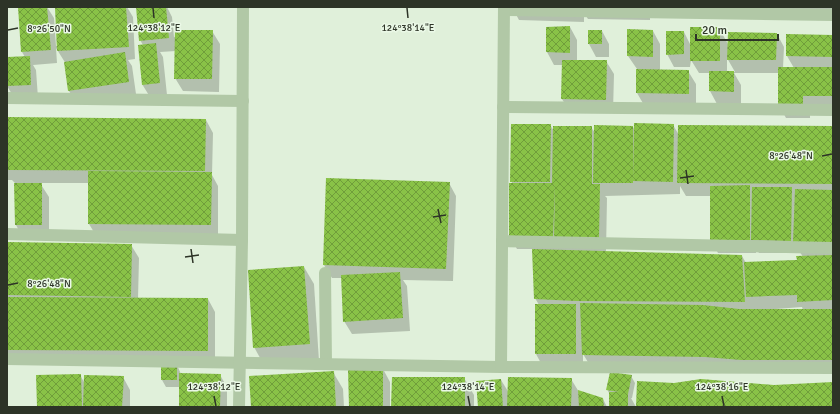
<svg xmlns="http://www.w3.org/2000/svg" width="840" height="414" viewBox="0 0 840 414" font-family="Signika,sans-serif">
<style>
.shadow{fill:#0003;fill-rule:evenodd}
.building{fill:url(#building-cross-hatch)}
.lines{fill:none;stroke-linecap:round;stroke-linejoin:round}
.minor{stroke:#b1c8a6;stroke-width:12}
.ticks{fill:none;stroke:#2d3427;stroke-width:1.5}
.ticks-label{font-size:10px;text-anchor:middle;fill:#2d3427;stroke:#eaf8e6;stroke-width:3;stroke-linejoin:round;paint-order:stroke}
</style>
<defs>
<pattern id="building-cross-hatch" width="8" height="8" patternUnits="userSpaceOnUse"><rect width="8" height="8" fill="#89c247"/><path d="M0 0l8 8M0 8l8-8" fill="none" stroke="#709e3b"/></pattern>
</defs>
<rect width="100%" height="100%" fill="#e0f0da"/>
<!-- shadow -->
<g class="shadow">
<path d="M47,7L54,18L56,46H58L56,9L127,7L133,17L135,59L128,60L132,66L136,94L77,103L69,91L66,64L56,48L57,63L33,65L36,70L38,98L15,99L7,86V58L25,57L22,52L19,8Z"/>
<path d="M137,7H167L172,17L174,37L212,31L220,44L219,92L183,91L175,78L176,51L160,52L163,57L167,95L150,97L142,84L143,45L140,40Z"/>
<path d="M512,7H833V19L650,12V20L588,19L584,13V22L519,20Z"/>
<path d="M570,27L577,40V61H606L614,74L613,112H570L562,99L563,65H554L547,52V28Z"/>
<path d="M719,28L728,44L777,34L784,47L783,68H794L787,56L833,36V108H810V118H786L779,105V73H734L741,85V104H717L710,91V73H699L691,60L690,67H674L667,54L684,32L691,46ZM727,58L735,72H727Z"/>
<path d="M589,31H602L609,44V57H596L589,44Z"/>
<path d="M653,31L660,44V71H688L696,84V106L644,105L637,93V69L628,56Z"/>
<path d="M7,118L206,120L213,133L212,175L218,186V238L97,237L89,224V183H40L49,197V237L23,238L16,225L15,183L12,180H7Z"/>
<path d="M550,125L554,131L591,127L595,133L633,127L635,131L673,125L679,135L833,127V373L591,367L583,354V367H543L536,354L539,305L535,298L533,249H517L510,236L513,184L511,181ZM680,186L686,196H711V240L718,253H756V248L759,253H798V249L803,257L798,260L746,263L742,256L606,252L607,198L605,196L680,194ZM802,307L803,310H776V309Z"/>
<path d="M449,183L456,196L453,281L403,280L407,286L410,331L352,334L344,321L342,278H332L324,265Z"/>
<path d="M7,243L131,245L139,258L138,299H208L215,312V363H176L181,374L220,375L227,387V407H180V387H166L162,380V363L7,362Z"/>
<path d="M304,267L314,284L319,361L264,365L254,347Z"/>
<path d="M383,369L390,382V407H350Z"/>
<path d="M333,372L343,389L344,407H252Z"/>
<path d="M80,375L84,382L123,377L130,390V407H38Z"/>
<path d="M631,376L635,383L632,398H631L636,407H610V395L607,389Z"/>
<path d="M464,378L474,395V407H392Z"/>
<path d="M571,379L579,392L603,399L607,407H479L501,380L509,393Z"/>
</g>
<!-- building -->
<g class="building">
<path d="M18,7H47L51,50L21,52Z"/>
<path d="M126,7L129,47L57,51L55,8Z"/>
<path d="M136,7H166L169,38L139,41Z"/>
<path d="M570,26V53L546,52V27Z"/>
<rect x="690" y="27" width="30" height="34"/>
<path d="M627,29L653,30V57L627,56Z"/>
<path d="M175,30H213L212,79H174Z"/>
<rect x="588" y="30" width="14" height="14"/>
<path d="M666,31H684V54L666,55Z"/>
<path d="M728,32L777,33L776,60H727Z"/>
<path d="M786,34L833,35V57L786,56Z"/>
<path d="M156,43L160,83L142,85L138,45Z"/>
<path d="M125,52L129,82L68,91L64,62Z"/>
<path d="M30,56L31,85L7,86V57Z"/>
<path d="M562,60H607L606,100L561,99Z"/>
<path d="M778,67H833V96H803V106H778Z"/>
<path d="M636,69L689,70V94L636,93Z"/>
<path d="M709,71H734V92L709,91Z"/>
<path d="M7,117L206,119L205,171L7,170Z"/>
<path d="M634,123L674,124L673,182L633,181Z"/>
<path d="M511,124H551L550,182H510Z"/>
<path d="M594,125L633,126V183H593Z"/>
<path d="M678,125L833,126V184L677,183Z"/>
<path d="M553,126H592V184H600L599,238H554L555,183L553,237H509V183H552Z"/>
<path d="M88,171L212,172L211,225L88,224Z"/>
<path d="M326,178L450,182L446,269L323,265Z"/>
<path d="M14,183H42V225H15Z"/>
<path d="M750,185V240H710V186Z"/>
<path d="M752,187H792L791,241L751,240Z"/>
<path d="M795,189L833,190V243L793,242Z"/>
<path d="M7,242L132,244L131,297L7,295Z"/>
<path d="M532,249L742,255L745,302L576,301L534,299Z"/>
<path d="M833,255V300L797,302V295L746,297L744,262L797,260L796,256Z"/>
<path d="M304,266L310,344L253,348L248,270Z"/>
<path d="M400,272L403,318L343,322L341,275Z"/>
<path d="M7,297L208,298V351L7,350Z"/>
<path d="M580,303L703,305L739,309H833V360H741L705,357L582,355Z"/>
<rect x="535" y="304" width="41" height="50"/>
<rect x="161" y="364" width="16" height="16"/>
<path d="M383,368V407H349L348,369Z"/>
<path d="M334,371L336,407H251L249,376Z"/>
<path d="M610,372L632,375L628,394V407H609V392H619L606,390Z"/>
<path d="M179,373L221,374L220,407H179Z"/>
<path d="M81,374L82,407H37L36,375Z"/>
<path d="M84,375L124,376L122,407H83Z"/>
<path d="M392,377H465V407H391Z"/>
<path d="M508,377L572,378L571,407H507Z"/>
<path d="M501,379L503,407H478L476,381Z"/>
<path d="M701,379L774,385L833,382V407H636L637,381L674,383Z"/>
<path d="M578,390L603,398L604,407H579Z"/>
</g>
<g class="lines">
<!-- minor -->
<g class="minor">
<path d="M504,10L833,15"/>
<path d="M7,98L243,101"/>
<path d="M503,107L833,110"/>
<path d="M7,234L242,240"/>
<path d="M502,241L833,248"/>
<path d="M325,273L326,364"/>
<path d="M7,359L501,367L833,368"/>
<path d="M501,367L504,7"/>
<path d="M239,407L242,240L243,7"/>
</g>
</g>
<!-- ticks -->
<path class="ticks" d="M153,8L154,18M407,8L408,18M8,30L18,28M822,156L832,154M686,170L688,184M680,178L694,176M438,209L441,223M433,217L446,215M191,249L193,263M185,257L199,255M8,285L18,283M214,396L216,406M468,396L470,406M722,396L724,406"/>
<g class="ticks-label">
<text x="154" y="31">124°38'12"E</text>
<text x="408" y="31">124°38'14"E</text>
<text x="49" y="32">8°26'50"N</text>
<text x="791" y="159">8°26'48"N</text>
<text x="49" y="287">8°26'48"N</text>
<text x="214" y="390">124°38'12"E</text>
<text x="468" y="390">124°38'14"E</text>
<text x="722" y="390">124°38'16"E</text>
</g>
<!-- border -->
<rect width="840" height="414" fill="none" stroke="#2d3427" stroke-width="16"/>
<!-- scale -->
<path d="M696 34v6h82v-6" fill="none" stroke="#2d3427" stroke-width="2"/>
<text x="702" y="34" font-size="12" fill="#2d3427" stroke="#eaf8e6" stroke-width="3" paint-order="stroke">20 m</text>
</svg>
